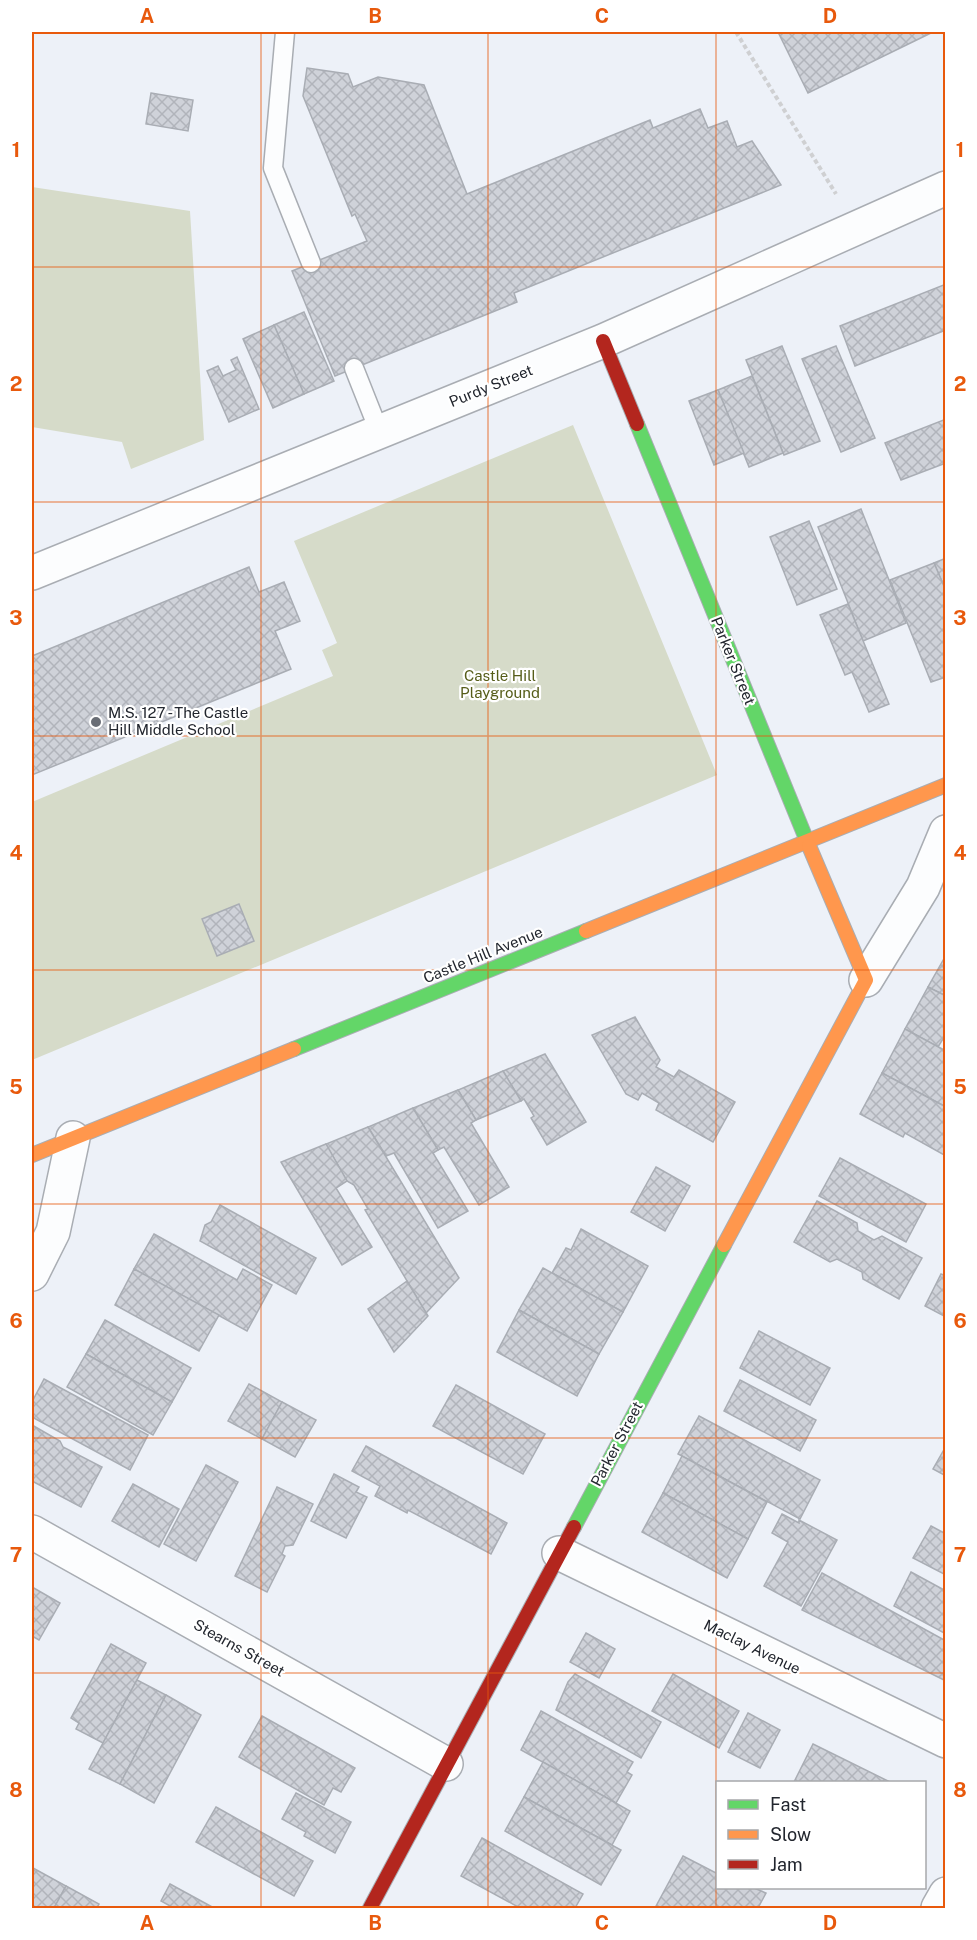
<svg xmlns="http://www.w3.org/2000/svg" width="977" height="1940" viewBox="0 0 977 1940" font-family="'Public Sans',sans-serif">
<style>
.park{fill:#d6dbc9}
.building{fill:url(#building-cross-hatch);stroke:#a9adb4;stroke-width:1.5}
.lines{fill:none;stroke-linecap:round;stroke-linejoin:round}
.lane-casing{stroke:#a9adb3;stroke-width:21}
.street-casing{stroke:#a9adb3;stroke-width:36}
.fast-casing{stroke:#a9adb3;stroke-width:16}
.slow-casing{stroke:#a9adb3;stroke-width:16}
.jam-casing{stroke:#a9adb3;stroke-width:16}
.path{stroke:#cfd0d2;stroke-width:4;stroke-dasharray:4.5 3;stroke-linecap:butt}
.lane{stroke:#fcfdfe;stroke-width:18}
.street{stroke:#fcfdfe;stroke-width:33}
.fast{stroke:#63d668;stroke-width:14}
.slow{stroke:#ff974d;stroke-width:14}
.jam{stroke:#b3261e;stroke-width:14}
.grid{fill:none;stroke:#e8590c;stroke-width:1.5;stroke-opacity:0.55}
.poi-dot{fill:#696d75;stroke:#fff;stroke-width:2}
.labels{text-anchor:middle;stroke-width:4.5;stroke-linejoin:round;paint-order:stroke}
.street-label{font-size:15px;fill:#22262e;stroke:#fff}
.park-label{font-size:15px;fill:#565d19;stroke:#fff}
.poi-label{font-size:15px;fill:#22262e;stroke:#fff;text-anchor:start}
.neatline{fill:none;stroke:#e8590c;stroke-width:2}
.grid-label{font-size:20px;text-anchor:middle;font-weight:bold;fill:#e8590c}
</style>
<defs>
<pattern id="building-cross-hatch" width="8" height="8" patternUnits="userSpaceOnUse" patternTransform="scale(1.5)"><rect width="8" height="8" fill="#cfd2d9"/><path d="M0 0l8 8M0 8l8-8" fill="none" stroke="#b1b4bb"/></pattern>
</defs>
<rect width="100%" height="100%" fill="#edf1f8"/>
<!-- park -->
<g class="park">
<path d="M32,187L190,211L204,440L131,469L122,442L32,427Z"/>
<path d="M573,425L717,775L32,1060V802L333,676L322,650L337,643L294,541Z"/>
</g>
<!-- building -->
<g class="building">
<path d="M778,32H933L808,93Z"/>
<path d="M307,68L348,74L353,87L378,77L424,85L467,194L650,120L653,128L700,109L708,128L727,121L737,147L752,141L781,185L514,293L517,302L335,376L292,271L367,241L355,214L352,216L303,96Z"/>
<path d="M151,93L193,100L188,131L146,124Z"/>
<path d="M946,284V330L855,366L840,326Z"/>
<path d="M304,312L334,381L304,394L274,325Z"/>
<path d="M274,325L304,394L273,408L243,339Z"/>
<path d="M782,346L820,441L784,455L746,360Z"/>
<path d="M836,346L875,438L841,452L802,359Z"/>
<path d="M237,357L259,409L229,422L207,371L218,366L223,376L236,370L231,360Z"/>
<path d="M752,376L783,453L749,467L718,390Z"/>
<path d="M718,390L744,453L714,465L689,401Z"/>
<path d="M946,419V463L901,480L885,443Z"/>
<path d="M861,509L906,623L863,641L818,527Z"/>
<path d="M809,521L837,589L797,605L770,537Z"/>
<path d="M946,558V591L934,563Z"/>
<path d="M934,563L946,591V677L931,682L890,580Z"/>
<path d="M249,567L259,592L284,582L300,621L275,631L291,669L32,775V656Z"/>
<path d="M848,604L889,704L869,712L852,672L845,675L820,615Z"/>
<path d="M239,904L254,941L217,956L202,919Z"/>
<path d="M946,955V996L928,987Z"/>
<path d="M928,987L946,996V1034L938,1047L905,1029Z"/>
<path d="M635,1017L660,1060L656,1067L674,1077L679,1070L735,1102L713,1142L656,1110L659,1103L642,1093L638,1100L626,1094L592,1035Z"/>
<path d="M905,1029L946,1051V1107L882,1073Z"/>
<path d="M545,1054L586,1122L547,1145L531,1118L534,1116L524,1099L521,1101L503,1071Z"/>
<path d="M503,1071L521,1101L476,1120L458,1090Z"/>
<path d="M882,1073L946,1107V1156L905,1133L903,1137L860,1114Z"/>
<path d="M458,1090L476,1120L471,1123L509,1187L479,1205L444,1147L438,1150L413,1108Z"/>
<path d="M413,1108L438,1150L433,1153L468,1211L438,1228L394,1153L386,1156L368,1127Z"/>
<path d="M368,1127L459,1278L426,1313L365,1210L368,1209L354,1185L347,1181L326,1144Z"/>
<path d="M326,1144L347,1181L336,1188L372,1247L342,1265L281,1162Z"/>
<path d="M840,1158L926,1204L906,1242L819,1196Z"/>
<path d="M656,1167L690,1186L665,1231L631,1212Z"/>
<path d="M817,1201L857,1223L858,1231L874,1240L882,1236L922,1258L899,1299L863,1279L862,1272L837,1259L830,1262L794,1242Z"/>
<path d="M220,1205L316,1258L296,1294L200,1241L205,1225L211,1222Z"/>
<path d="M581,1229L648,1266L623,1312L552,1273L566,1248L571,1250Z"/>
<path d="M154,1234L237,1280L243,1269L272,1285L247,1331L134,1269Z"/>
<path d="M543,1268L623,1312L599,1354L519,1310Z"/>
<path d="M134,1269L219,1315L199,1351L115,1305Z"/>
<path d="M941,1274L946,1276V1317L925,1306Z"/>
<path d="M407,1281L428,1316L394,1352L368,1309Z"/>
<path d="M519,1310L599,1354L577,1396L497,1352Z"/>
<path d="M105,1320L191,1368L172,1402L86,1354Z"/>
<path d="M759,1331L830,1368L810,1405L740,1368Z"/>
<path d="M86,1354L172,1402L153,1435L67,1387Z"/>
<path d="M44,1379L148,1435L130,1470L32,1417V1402Z"/>
<path d="M740,1380L816,1420L800,1451L724,1411Z"/>
<path d="M249,1384L282,1402L262,1439L228,1421Z"/>
<path d="M456,1385L545,1434L523,1474L433,1426Z"/>
<path d="M282,1402L316,1420L295,1457L262,1439Z"/>
<path d="M699,1416L820,1480L800,1519L678,1454Z"/>
<path d="M32,1425L60,1441L63,1447L102,1467L81,1507L32,1481Z"/>
<path d="M366,1446L507,1523L491,1554L408,1510L407,1513L375,1496L380,1486L352,1471Z"/>
<path d="M946,1446V1476L933,1469Z"/>
<path d="M682,1456L767,1502L748,1539L663,1493Z"/>
<path d="M206,1465L238,1482L196,1561L164,1544Z"/>
<path d="M334,1474L359,1487L356,1492L367,1497L346,1538L311,1521Z"/>
<path d="M133,1484L179,1509L159,1547L112,1521Z"/>
<path d="M277,1487L313,1504L293,1545L285,1546L282,1554L285,1556L267,1592L235,1576Z"/>
<path d="M663,1493L748,1539L727,1578L642,1532Z"/>
<path d="M782,1514L799,1523V1520L837,1540L801,1606L764,1586L788,1542L772,1533Z"/>
<path d="M931,1526L946,1534V1575L913,1558Z"/>
<path d="M911,1572L946,1591V1634L894,1606Z"/>
<path d="M822,1573L946,1641V1681L802,1610Z"/>
<path d="M32,1587L60,1603L39,1640L32,1636Z"/>
<path d="M586,1633L615,1649L599,1678L570,1662Z"/>
<path d="M111,1644L146,1663L103,1743L76,1729L79,1723L71,1718Z"/>
<path d="M575,1674L661,1722L641,1758L556,1710L568,1682Z"/>
<path d="M673,1674L739,1711L719,1748L652,1711Z"/>
<path d="M137,1680L166,1695L120,1784L89,1769Z"/>
<path d="M166,1695L201,1715L154,1803L120,1784Z"/>
<path d="M541,1711L633,1762L627,1772L632,1775L616,1803L521,1750Z"/>
<path d="M748,1713L780,1730L760,1768L728,1752Z"/>
<path d="M262,1716L355,1768L341,1792L333,1788L324,1805L239,1757Z"/>
<path d="M813,1744L890,1782H794Z"/>
<path d="M543,1762L630,1811L612,1845L524,1797Z"/>
<path d="M296,1793L351,1822L335,1853L304,1836L306,1832L282,1819Z"/>
<path d="M524,1797L621,1850L601,1885L505,1831Z"/>
<path d="M216,1807L313,1861L294,1896L196,1842Z"/>
<path d="M482,1838L583,1894L575,1908H520L461,1876Z"/>
<path d="M683,1856L718,1874V1888H754L766,1893L758,1908H655Z"/>
<path d="M33,1868L66,1886L54,1908H32Z"/>
<path d="M170,1884L214,1908H171L172,1907L161,1901Z"/>
<path d="M66,1886L99,1904L97,1908H54Z"/>
</g>
<g class="lines">
<!-- lane casing -->
<g class="lane-casing">
<g id="lane">
<path d="M285,32L273,168L311,263"/>
<path d="M354,368L379,431"/>
</g>
</g>
<!-- street casing -->
<g class="street-casing">
<g id="street">
<path d="M32,573L603,341L946,188"/>
<path d="M866,980L923,887L946,832"/>
<path d="M32,1274L53,1232L73,1138"/>
<path d="M32,1532L446,1764"/>
<path d="M559,1553L946,1741"/>
<path d="M938,1908L946,1894"/>
</g>
</g>
<!-- fast casing -->
<g class="fast-casing">
<g id="fast">
<path d="M637,424L809,846"/>
<path d="M294,1049L586,931"/>
<path d="M574,1527L724,1245"/>
</g>
</g>
<!-- slow casing -->
<g class="slow-casing">
<g id="slow">
<path d="M586,931L946,785"/>
<path d="M32,1155L294,1049"/>
<path d="M724,1245L866,980L809,846"/>
</g>
</g>
<!-- jam casing -->
<g class="jam-casing">
<g id="jam">
<path d="M603,341L637,424"/>
<path d="M370,1908L574,1527"/>
</g>
</g>
<!-- path -->
<path class="path" d="M736,32L836,194"/>
<!-- lane -->
<use href="#lane" class="lane"/>
<!-- street -->
<use href="#street" class="street"/>
<!-- fast -->
<use href="#fast" class="fast"/>
<!-- slow -->
<use href="#slow" class="slow"/>
<!-- jam -->
<use href="#jam" class="jam"/>
</g>
<!-- grid -->
<path class="grid" d="M261,32V1908M488,32V1908M716,32V1908M32,267H946M32,502H946M32,736H946M32,970H946M32,1204H946M32,1438H946M32,1673H946"/>
<!-- markers -->
<circle class="poi-dot" cx="96" cy="722" r="6"/>
<g class="labels">
<!-- street labels -->
<g class="street-label">
<text transform="translate(491 386) rotate(-22)" y="5">Purdy Street</text>
<text transform="translate(733 661) rotate(68)" y="5">Parker Street</text>
<text transform="translate(483 955) rotate(-22)" y="5">Castle Hill Avenue</text>
<text transform="translate(617 1444) rotate(-62)" y="5">Parker Street</text>
<text transform="translate(752 1647) rotate(26)" y="5">Maclay Avenue</text>
<text transform="translate(239 1648) rotate(29)" y="5">Stearns Street</text>
</g>
<!-- park labels -->
<g class="park-label">
<text x="500" y="681">Castle Hill<tspan x="500" dy="17">Playground</tspan></text>
</g>
<!-- poi labels -->
<g class="poi-label">
<text x="108" y="718">M.S. 127 - The Castle<tspan x="108" dy="17">Hill Middle School</tspan></text>
</g>
</g>
<!-- border -->
<rect width="977" height="1940" fill="none" stroke="#ffffff" stroke-width="66"/>
<!-- legend -->
<rect x="716" y="1781" width="210" height="108" fill="#ffffff" stroke="#a7a8ab" stroke-width="1.5"/>
<rect x="728" y="1800" width="30" height="9" fill="#63d668" stroke="#a7a8ab" stroke-width="1.5"/>
<text x="770" y="1811" font-size="18" fill="#22262e">Fast</text>
<rect x="728" y="1830" width="30" height="9" fill="#ff974d" stroke="#a7a8ab" stroke-width="1.5"/>
<text x="770" y="1841" font-size="18" fill="#22262e">Slow</text>
<rect x="728" y="1860" width="30" height="9" fill="#b3261e" stroke="#a7a8ab" stroke-width="1.5"/>
<text x="770" y="1871" font-size="18" fill="#22262e">Jam</text>
<rect x="33" y="33" width="911" height="1874" class="neatline"/>
<g class="grid-label">
<text x="147" y="23">A</text>
<text x="375" y="23">B</text>
<text x="602" y="23">C</text>
<text x="830" y="23">D</text>
<text x="16" y="157">1</text>
<text x="960" y="157">1</text>
<text x="16" y="391">2</text>
<text x="960" y="391">2</text>
<text x="16" y="625">3</text>
<text x="960" y="625">3</text>
<text x="16" y="860">4</text>
<text x="960" y="860">4</text>
<text x="16" y="1094">5</text>
<text x="960" y="1094">5</text>
<text x="16" y="1328">6</text>
<text x="960" y="1328">6</text>
<text x="16" y="1562">7</text>
<text x="960" y="1562">7</text>
<text x="16" y="1797">8</text>
<text x="960" y="1797">8</text>
<text x="147" y="1930">A</text>
<text x="375" y="1930">B</text>
<text x="602" y="1930">C</text>
<text x="830" y="1930">D</text>
</g>
</svg>
